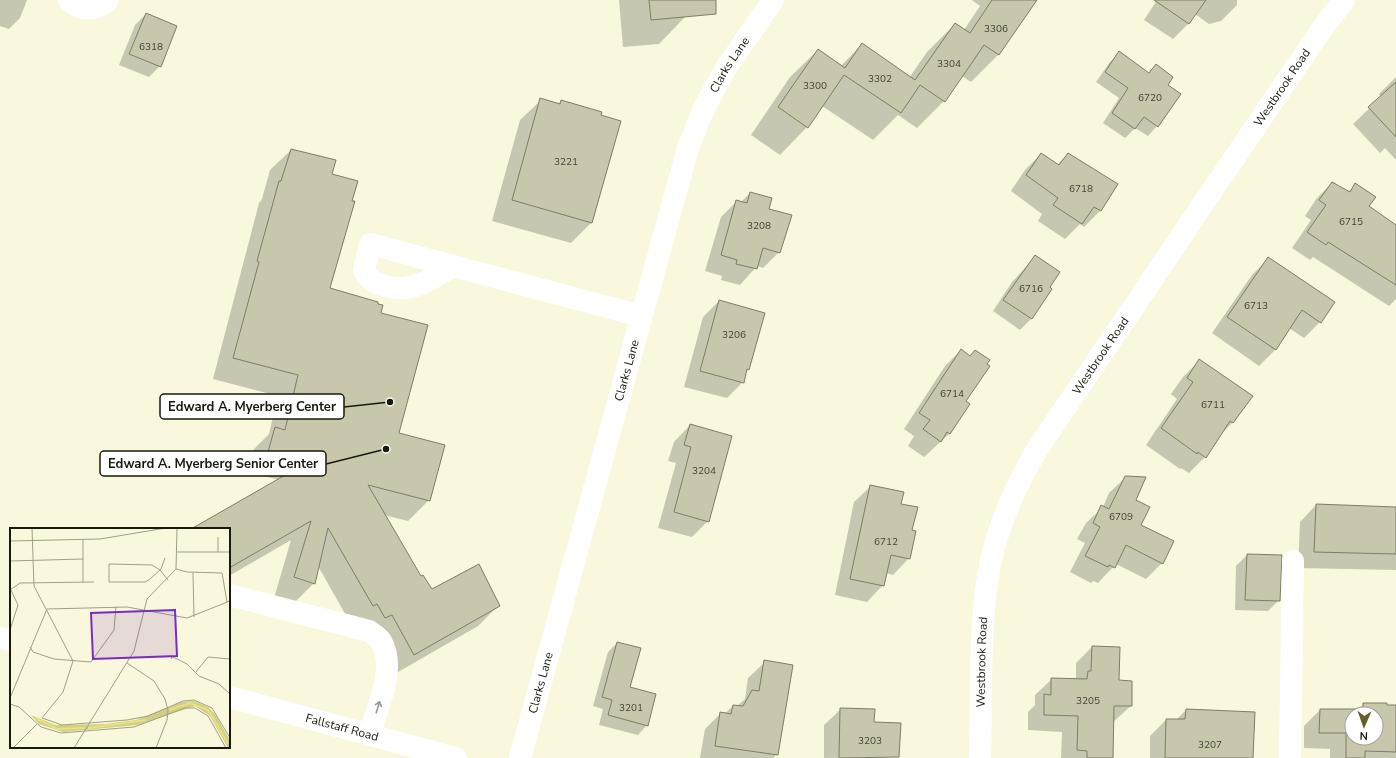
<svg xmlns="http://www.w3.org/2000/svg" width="1396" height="758" viewBox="0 0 1396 758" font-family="'Nunito Sans',sans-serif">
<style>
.shadow{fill:#0003;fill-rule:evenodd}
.building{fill:#c8c7ac;stroke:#7e7d65;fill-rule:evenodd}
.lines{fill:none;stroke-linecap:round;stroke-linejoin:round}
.minor{stroke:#fff;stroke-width:22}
.oneway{stroke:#989893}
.labels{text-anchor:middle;stroke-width:3;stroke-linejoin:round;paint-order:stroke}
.number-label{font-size:10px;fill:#454436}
.street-label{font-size:12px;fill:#19190f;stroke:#fff}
.inset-river{fill:none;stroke:#e7e17e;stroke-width:2}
.inset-road{fill:none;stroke:#9f9f8a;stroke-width:1}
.view{fill:#7b2cbf;fill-opacity:0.15;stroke:#7b2cbf;stroke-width:2}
.inset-edge{fill:none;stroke:#19190f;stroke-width:2}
.leader{fill:none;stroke:#19190f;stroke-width:1.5}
.callout-dot{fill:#19190f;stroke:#fff;stroke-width:1.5}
.callout{fill:#fff;stroke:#19190f;stroke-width:1.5}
.callout-label{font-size:13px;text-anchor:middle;font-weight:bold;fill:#19190f}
</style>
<rect width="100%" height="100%" fill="#f9f8dc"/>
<!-- shadow -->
<g class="shadow">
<path d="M0,0H27L20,18L9,29L0,26Z"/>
<path d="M619,0H685L686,16L659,44L623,47Z"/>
<path d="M972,0H1035L998,55L971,82L962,76L944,101L917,128L898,115L873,140L822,106L807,127L780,155L751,135L790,77L818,50L841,66L862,44L909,78L927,52L955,24L964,30L980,6Z"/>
<path d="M1157,0H1237V5L1221,21L1209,24L1195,14L1189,23L1173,39L1144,20Z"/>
<path d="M146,14L160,66L149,77L119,65L135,25Z"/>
<path d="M1119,53L1148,73L1156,65L1166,85L1157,126L1148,136L1135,128L1125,138L1103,123L1119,98L1096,82L1110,62Z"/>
<path d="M1396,77V160L1385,148L1380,153L1353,124L1381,97L1379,94Z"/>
<path d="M541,100L558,104L561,101L620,122L591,223L571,243L492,221L520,120Z"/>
<path d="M291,150L331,175L329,289L380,313L397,433L429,500L408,521L384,515L420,577L431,590L498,606L478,626L393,675L371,635L352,626L318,566L314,583L293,604L274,598L291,540L229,576V529H193L279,480L248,472L254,449L269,434L278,396L213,379L259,203L262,199L270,170Z"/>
<path d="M1041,154L1057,165L1068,154L1117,185L1100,211L1084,227L1080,224L1065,239L1038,221L1042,214L1011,191L1025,170Z"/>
<path d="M1332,183L1348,192L1355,185L1368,207L1396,228V299L1389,306L1313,257L1310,260L1292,248L1311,220L1305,216L1317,198Z"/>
<path d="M750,193L768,209L791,216L779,252L763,268L757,266L740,285L721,280L722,276L705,271L721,217L737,201L741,202Z"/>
<path d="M1035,257L1051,289L1031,319L1020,330L993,311L1012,282Z"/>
<path d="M1268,259L1320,322L1304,338L1289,328L1275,350L1259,366L1212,333L1252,275Z"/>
<path d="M719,301L748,369L746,372L743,382L727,398L684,387L703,317Z"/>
<path d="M961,350L964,402L949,434L924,457L908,446L914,436L904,429L945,366Z"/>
<path d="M1199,361L1233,422L1219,436L1205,457L1189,473L1181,468L1180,469L1146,445L1177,399L1171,394L1183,377Z"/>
<path d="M690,425L708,521L692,537L658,528L676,463L668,461L674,442Z"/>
<path d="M1126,477L1135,501L1140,525L1162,563L1146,579L1116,564L1098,583L1093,581L1091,583L1070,572L1085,543L1077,539L1086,523L1103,507L1109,493Z"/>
<path d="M871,486L911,531L909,558L893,575L886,573L883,585L867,602L835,595L854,502Z"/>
<path d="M1316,505L1396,508V570L1298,568L1300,522Z"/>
<path d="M1247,555L1279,600L1268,611L1235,610L1236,566Z"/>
<path d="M617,643L629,688L647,725L638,735L599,725L603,709L593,706L608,652Z"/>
<path d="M1092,647L1118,681L1131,682V706L1113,722L1112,758H1061L1062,732L1028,730V712L1035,705V695L1052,679L1076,680V663Z"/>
<path d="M765,662L777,754L773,758H700L705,729L721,713L724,714L733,706H737L745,699L748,678Z"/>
<path d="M1364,704L1396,706V758H1330V749L1304,748V726L1320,710H1357ZM1352,714H1376V738H1352Z"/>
<path d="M841,709L873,723L898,757L824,758V725Z"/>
<path d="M1186,710L1252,758H1150V736L1166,720H1176Z"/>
</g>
<!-- building -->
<g class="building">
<path d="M649,0H716V14L651,20Z"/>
<path d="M992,0H1037L999,55L984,45L945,102L920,85L901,113L844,75L808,128L778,107L818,49L845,68L862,43L915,80L955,23L970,33Z"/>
<path d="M1154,0H1206L1189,24Z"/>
<path d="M146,13L177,26L161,67L129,54Z"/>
<path d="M1119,51L1149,73L1156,64L1173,77L1168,85L1181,94L1158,127L1144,117L1135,129L1112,113L1128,88L1105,72Z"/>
<path d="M1396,82V137L1368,107Z"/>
<path d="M540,98L560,104L561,100L602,112L601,115L621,121L592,223L512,200Z"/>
<path d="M291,149L336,160L332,174L358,181L352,201H355L330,288L378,302V304L383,305L381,313L428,325L399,433L445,445L430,501L368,485L421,576L423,575L432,589L479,564L500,606L414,655L392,615L385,618L377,604L373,606L328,528L315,584L294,577L311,521L229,568V529H191L308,462L268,452L275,427L285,430L298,375L233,358L259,262L257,261L279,181H281Z"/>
<path d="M1041,153L1059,165L1068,153L1118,184L1101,211L1094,207L1082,224L1053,205L1058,198L1026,175Z"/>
<path d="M1332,182L1350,192L1355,183L1376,197L1369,206L1396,225V285L1328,242L1326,245L1307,232L1326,205L1319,200Z"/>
<path d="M750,192L772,198L769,209L792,215L780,253L763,248L757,269L736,264L737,260L721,255L736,200L747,203Z"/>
<path d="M1035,255L1060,272L1050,287L1052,289L1032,319L1003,300Z"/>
<path d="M1268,257L1335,302L1321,323L1302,310L1276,350L1227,317Z"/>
<path d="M719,300L765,313L749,370L747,369L744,383L700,371Z"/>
<path d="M961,349L970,356L975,350L990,360L987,364L990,366L966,401L970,404L950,434L947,432L941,442L923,429L930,420L919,413Z"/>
<path d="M1199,359L1253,396L1233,423L1230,421L1206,458L1198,452L1197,454L1161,428L1193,382L1187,378Z"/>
<path d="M690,424L732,436L709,522L674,512L691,447L684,445Z"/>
<path d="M1125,476L1146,477L1136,500L1150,507L1141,525L1174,541L1163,564L1126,545L1115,568L1109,565L1108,567L1085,556L1100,527L1093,523L1101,505L1109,509Z"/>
<path d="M870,485L904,492L901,504L918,507L912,530L916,531L910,559L891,555L884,586L850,579Z"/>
<path d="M1316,504L1396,507V554L1314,552Z"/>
<path d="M1247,554L1282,555L1280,601L1245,600Z"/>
<path d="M617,642L641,648L630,687L656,694L648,726L608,715L612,700L602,697Z"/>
<path d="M1092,646L1120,647L1119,680L1132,681V706H1114L1113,758H1087V751L1077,750L1078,716L1044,715V694L1051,695V678L1087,679L1088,671H1091Z"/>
<path d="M764,660L793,665L778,755L715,746L720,712L731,714L733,705L743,706L752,690L759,691Z"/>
<path d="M1363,703H1387V705H1396V752L1365,751V758H1346V733H1319L1320,709H1363ZM1352,714H1376V738H1352Z"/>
<path d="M840,708L875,709L874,722L901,723L899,757L839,758Z"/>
<path d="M1186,709L1255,712L1253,758H1165L1166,719H1185Z"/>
</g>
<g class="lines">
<!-- minor -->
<g class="minor">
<path d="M69,0C78,11 98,11 108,0"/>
<path d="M454,266C430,279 413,294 385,286C374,283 368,279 364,270L370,244L641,316"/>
<path d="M229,595L369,631C373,634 378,637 381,641C397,669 377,708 369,735"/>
<path d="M0,638L11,640"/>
<path id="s1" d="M229,697L456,758"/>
<path id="s2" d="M520,758L688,148L704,108L726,68L773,0"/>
<path id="s3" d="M980,758C982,696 978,620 991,560C1000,520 1017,483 1038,448L1321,30L1344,0"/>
<path d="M1290,758L1293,561"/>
</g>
</g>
<!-- one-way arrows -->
<defs><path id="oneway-shaft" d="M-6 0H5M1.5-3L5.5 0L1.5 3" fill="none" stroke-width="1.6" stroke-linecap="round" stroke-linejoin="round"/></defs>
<use class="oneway" href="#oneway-shaft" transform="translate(378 707) rotate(-73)"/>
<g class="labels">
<!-- number labels -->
<g class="number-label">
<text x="996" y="32">3306</text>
<text x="151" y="50">6318</text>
<text x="949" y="67">3304</text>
<text x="880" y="82">3302</text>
<text x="815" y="89">3300</text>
<text x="1150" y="101">6720</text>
<text x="566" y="165">3221</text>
<text x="1081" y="192">6718</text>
<text x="1351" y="225">6715</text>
<text x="759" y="229">3208</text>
<text x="1031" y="292">6716</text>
<text x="1256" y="309">6713</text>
<text x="734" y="338">3206</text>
<text x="952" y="397">6714</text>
<text x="1213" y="408">6711</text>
<text x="704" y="474">3204</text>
<text x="1121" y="520">6709</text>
<text x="886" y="545">6712</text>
<text x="1088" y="704">3205</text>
<text x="631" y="711">3201</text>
<text x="870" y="744">3203</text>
<text x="1210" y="748">3207</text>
</g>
<!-- street labels -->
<g class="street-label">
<text dy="4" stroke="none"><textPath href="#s2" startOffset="726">Clarks Lane</textPath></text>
<text dy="4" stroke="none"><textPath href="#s3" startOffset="756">Westbrook Road</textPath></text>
<text dy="4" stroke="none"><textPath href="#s3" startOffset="432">Westbrook Road</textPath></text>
<text dy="4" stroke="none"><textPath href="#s2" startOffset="402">Clarks Lane</textPath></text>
<text dy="4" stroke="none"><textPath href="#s3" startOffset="96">Westbrook Road</textPath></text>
<text dy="4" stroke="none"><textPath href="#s2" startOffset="78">Clarks Lane</textPath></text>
<text dy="4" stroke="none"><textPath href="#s1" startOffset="117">Fallstaff Road</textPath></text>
</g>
</g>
<!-- overview -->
<g transform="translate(10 528)">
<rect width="220" height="220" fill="#f9f8dc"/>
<path d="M184,173L198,179L205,186L220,213V220H218L200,188L185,178L127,197L53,204L29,196L21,187L45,197L95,196L126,192L172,174Z" fill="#d3ce85"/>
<path class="inset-river" d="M159,182L180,175L196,181L201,186L218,216M25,190L47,201L75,200M78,200L136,192"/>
<path class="inset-road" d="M22,0L24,58L63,133L53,164L32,190L52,197L117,192L138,188L173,173L184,172L202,180L220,210M73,11V54M0,13L90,11L156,0M167,24H220M208,24V9M155,30L151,41L150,42L140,51L135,54H99V36L142,37L150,42L158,52M0,33L73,31M166,41L177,44L212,45L217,74M183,45L184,89M0,60L8,77L0,102M0,62L10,55L84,54M20,119L23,124L44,131L81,134L104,102L106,79M162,131L161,128L177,136L189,148L209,156L220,166M117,135L144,153L155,171L158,182L157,192L146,220M185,145L198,129L220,131M0,170L37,81L117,79L177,90L220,73M0,176L9,179L31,199L51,205L124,199L175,180H185L198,188L216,220M3,220L27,196M64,220L124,123L137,71L166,41L167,0"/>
<path class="view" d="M165,82L167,128L83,131L81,85Z"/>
<rect width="220" height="220" class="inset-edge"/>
</g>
<!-- callouts -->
<path class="leader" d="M390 402L344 407M386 449L326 464"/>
<g class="callout-dot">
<circle cx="390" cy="402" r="4"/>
<circle cx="386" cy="449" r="4"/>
</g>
<g class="callout">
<rect x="160" y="394" width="184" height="25" rx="4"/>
<rect x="100" y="451" width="226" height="25" rx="4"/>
</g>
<g class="callout-label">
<text x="252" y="411">Edward A. Myerberg Center</text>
<text x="213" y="468">Edward A. Myerberg Senior Center</text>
</g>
<!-- north arrow -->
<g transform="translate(1364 726) rotate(182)"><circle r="19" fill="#ffffff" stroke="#a3a39f"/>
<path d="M0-3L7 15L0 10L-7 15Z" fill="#625f2b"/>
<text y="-6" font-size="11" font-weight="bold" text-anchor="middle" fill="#19190f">N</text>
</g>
</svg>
